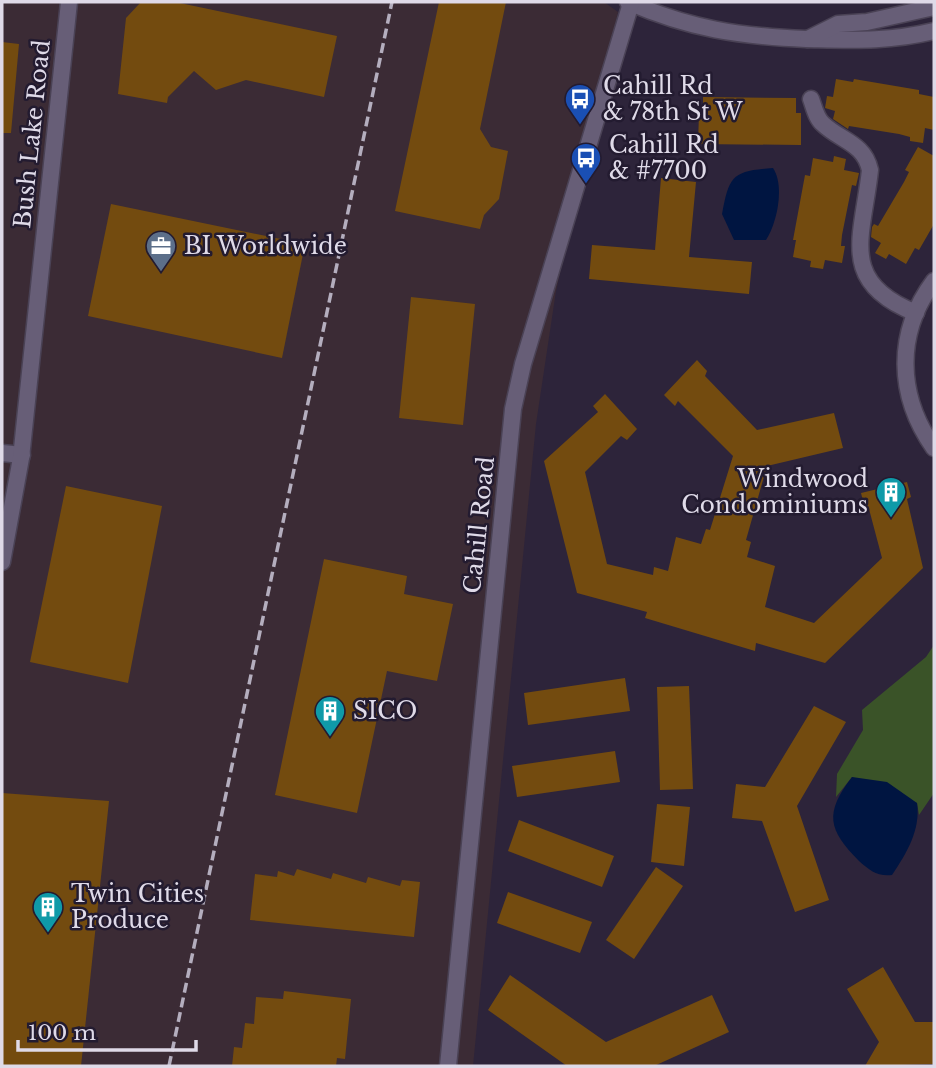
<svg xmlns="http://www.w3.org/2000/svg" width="936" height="1068" viewBox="0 0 936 1068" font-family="'Libre Baskerville',serif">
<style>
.industrial{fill:#3b2b35}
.green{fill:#3a5328}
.water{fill:#001541}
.building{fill:#734b0f}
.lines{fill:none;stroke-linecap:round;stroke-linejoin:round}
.minor-casing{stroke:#4a4255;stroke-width:19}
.minor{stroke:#675e77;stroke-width:16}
.rail{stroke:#b4aebe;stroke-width:3.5;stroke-dasharray:10 5;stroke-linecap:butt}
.labels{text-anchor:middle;stroke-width:5;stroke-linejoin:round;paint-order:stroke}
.poi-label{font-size:23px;fill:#dfdae8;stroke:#231b30;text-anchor:start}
.street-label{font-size:23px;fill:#dfdae8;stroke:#231b30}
</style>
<rect width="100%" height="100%" fill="#2d243a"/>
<!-- industrial -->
<path class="industrial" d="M2,2H604L618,12L556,291L536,424L473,1066H2Z"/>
<!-- green -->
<path class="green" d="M934,645V793L919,815L917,803L852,777L836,797L837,774L863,730L862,710L926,657Z"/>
<!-- water -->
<g class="water">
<path d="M773,168C785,186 777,223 766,240H734L722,214C729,175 733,171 773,168Z"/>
<path d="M852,777L887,782L917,803C921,830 906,854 892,875C878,877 869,870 859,861C828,830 824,813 852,777Z"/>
</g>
<!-- building -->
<g class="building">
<path d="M141,2H175L337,36L324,97L246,80L216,90L194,71L168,97L167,103L118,94L126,18Z"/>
<path d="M439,2H506L480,129L491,147L508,151L499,199L484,215L480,229L395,211Z"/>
<path d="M2,42L19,44L11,133H2Z"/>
<path d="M836,79L853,82L854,79L919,90V94L934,97V130L925,128L923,143L910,141V137L899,134L849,126L848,129L833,119L835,111L825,108L827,96L833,97Z"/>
<path d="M703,97L796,98V113H801V145L698,144L699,113H703Z"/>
<path d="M918,147L934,156V224L919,250L915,248L906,264L889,254L886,259L875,253L881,243L871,237L872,227L874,224L878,226L904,182L909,172L905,170Z"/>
<path d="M834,156L846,159L844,170L859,173L856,186L852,185L842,235L841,246H845L842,263L825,260L823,269L810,267L811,261L793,257L796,240H793L805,175L810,176L813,158L833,162Z"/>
<path d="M661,178L696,182L689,257L752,262L749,294L589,279L592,245L655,250Z"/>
<path d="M111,204L305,244L282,358L88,316Z"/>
<path d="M411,297L475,304L463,425L399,418Z"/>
<path d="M697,360L707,371L705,376L757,430L834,413L843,448L767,466L746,540L751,542L747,557L775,566L765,607L814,623L882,558L869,509H865L861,493L907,482L911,497L907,499L923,568L825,663L756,643L755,651L645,618L647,612L577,593L544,461L598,412L593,406L605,394L637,429L627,440L621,436L585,472L607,564L653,575L654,567L668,571L676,537L701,544L706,529L710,530L733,456L678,401L675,406L664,395Z"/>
<path d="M66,486L162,506L128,683L30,662Z"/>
<path d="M324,559L407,576L404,594L453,604L437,681L387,671L357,813L275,795Z"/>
<path d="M625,678L630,711L528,725L524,693Z"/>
<path d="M689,686L693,789L660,790L657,687Z"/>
<path d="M814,706L846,722L797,806L829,900L795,912L762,821L732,818L736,784L765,787Z"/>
<path d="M615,751L620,782L517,797L512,766Z"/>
<path d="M2,793L109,801L81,1066H2Z"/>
<path d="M657,804L690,807L684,866L651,862Z"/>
<path d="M519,820L614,856L602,887L508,851Z"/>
<path d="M656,867L683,886L634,959L606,940Z"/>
<path d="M297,869L331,879L333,873L366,883L368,877L400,886L402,880L420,882L414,937L250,920L255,874L277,877L278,871L294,876Z"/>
<path d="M508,892L592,922L580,953L497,923Z"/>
<path d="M883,967L915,1022H934V1064L865,1066L879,1042L847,989Z"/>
<path d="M510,975L606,1042L712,995L729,1032L654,1066H567L488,1010Z"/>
<path d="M284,991L351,999L345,1059L337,1058L336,1066H232L234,1047L242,1048L245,1023L254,1024L256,997L283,999Z"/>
</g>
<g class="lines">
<!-- minor casing -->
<g class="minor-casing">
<g id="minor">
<path d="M628,2C691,29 738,36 806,39C853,40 888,42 934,31"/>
<path d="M808,39L838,24L867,22L934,7"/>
<path d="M811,99C814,107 816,118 823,124C841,141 864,143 870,170C863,236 837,282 916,313"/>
<path d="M934,281C895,333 897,396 934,448"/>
<path d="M2,453L22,455"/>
<path d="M2,562L21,458L69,2"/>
<path d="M448,1066L513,409L523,364L631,3"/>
</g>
</g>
<!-- minor -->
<use href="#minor" class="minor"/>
<!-- rail -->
<path class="rail" d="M169,1066L392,2"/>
</g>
<!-- icons -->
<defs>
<g id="bus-pin" transform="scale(1.575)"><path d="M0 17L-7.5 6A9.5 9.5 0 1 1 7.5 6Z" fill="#1a4fb4" stroke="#231b30"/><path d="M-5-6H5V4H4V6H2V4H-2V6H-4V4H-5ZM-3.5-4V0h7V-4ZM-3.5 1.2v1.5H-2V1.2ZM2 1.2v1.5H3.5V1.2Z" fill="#fff"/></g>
<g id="office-pin" transform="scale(1.575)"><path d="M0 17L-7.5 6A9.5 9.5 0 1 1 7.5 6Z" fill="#5c6f8a" stroke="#231b30"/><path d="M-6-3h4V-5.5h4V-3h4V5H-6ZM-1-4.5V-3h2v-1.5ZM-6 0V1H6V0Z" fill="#fff"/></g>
<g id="building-pin" transform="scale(1.575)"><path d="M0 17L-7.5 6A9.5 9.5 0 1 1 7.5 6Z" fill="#0f9aa8" stroke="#231b30"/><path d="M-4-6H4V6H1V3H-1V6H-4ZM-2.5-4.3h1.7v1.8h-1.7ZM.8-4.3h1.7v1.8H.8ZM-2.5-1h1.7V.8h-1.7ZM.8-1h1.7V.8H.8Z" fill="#fff"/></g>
</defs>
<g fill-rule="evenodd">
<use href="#bus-pin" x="580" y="99"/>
<use href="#bus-pin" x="586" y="158"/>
<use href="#office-pin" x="161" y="246"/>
<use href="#building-pin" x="891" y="492"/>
<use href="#building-pin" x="330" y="711"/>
<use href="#building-pin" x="48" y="907"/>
</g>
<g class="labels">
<!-- poi labels -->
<g class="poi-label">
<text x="603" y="94">Cahill Rd<tspan x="603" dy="26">&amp; 78th St W</tspan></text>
<text x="609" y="153">Cahill Rd<tspan x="609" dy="26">&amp; #7700</tspan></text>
<text x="184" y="254">BI Worldwide</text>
<text x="868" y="487" text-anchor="end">Windwood<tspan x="868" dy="26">Condominiums</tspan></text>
<text x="353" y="719">SICO</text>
<text x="71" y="902">Twin Cities<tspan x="71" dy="26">Produce</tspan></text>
</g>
<!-- street labels -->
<g class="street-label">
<text transform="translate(32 134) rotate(-84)" y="8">Bush Lake Road</text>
<text transform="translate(479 525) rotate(-84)" y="8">Cahill Road</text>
</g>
</g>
<!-- border -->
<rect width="936" height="1068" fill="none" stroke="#dfdae8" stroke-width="7"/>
<!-- scale -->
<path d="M18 1040v10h178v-10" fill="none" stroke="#dfdae8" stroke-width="3.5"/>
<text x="28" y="1040" font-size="21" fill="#dfdae8" stroke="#231b30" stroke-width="5" paint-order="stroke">100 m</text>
</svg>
